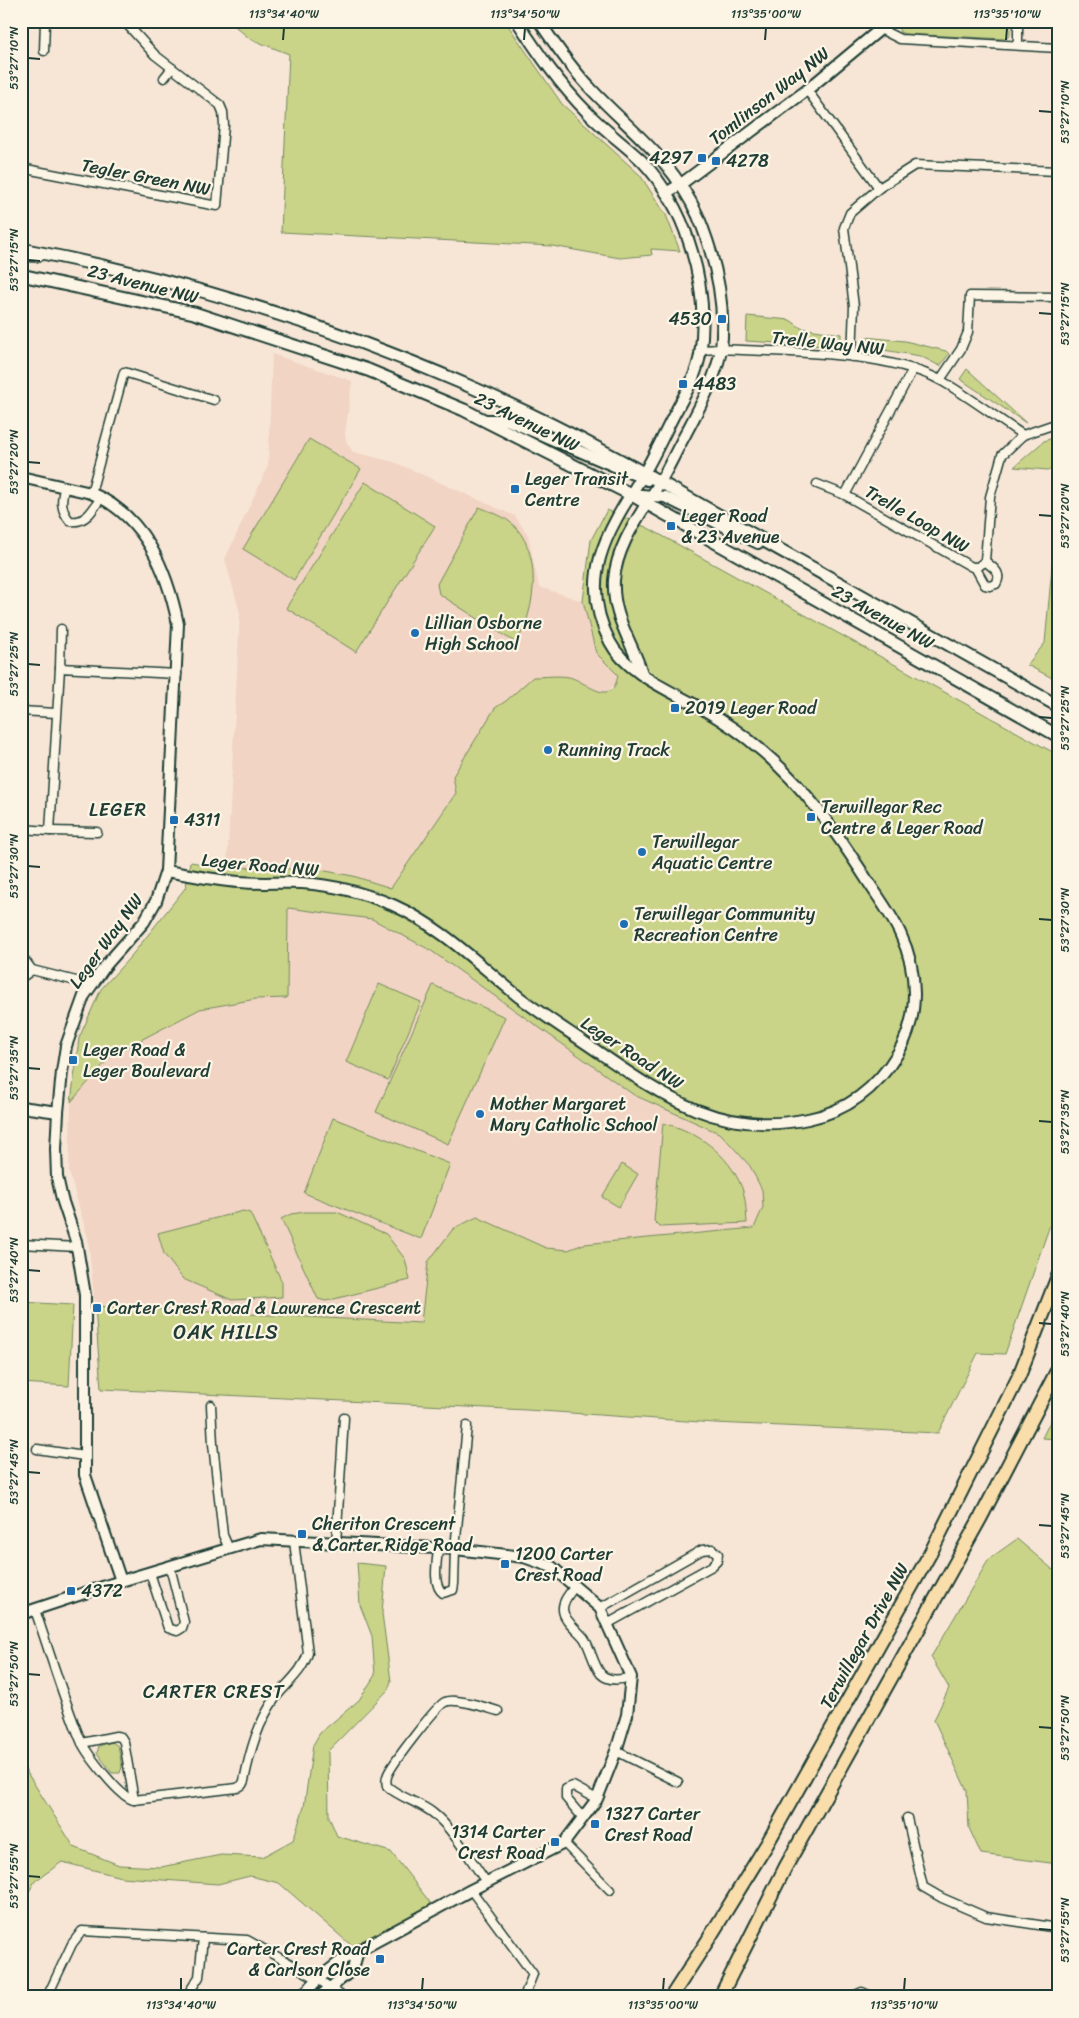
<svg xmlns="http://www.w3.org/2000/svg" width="1079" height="2018" viewBox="0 0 1079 2018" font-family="Sriracha,sans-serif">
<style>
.built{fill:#f1d4c3}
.green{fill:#c9d488;stroke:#74885e}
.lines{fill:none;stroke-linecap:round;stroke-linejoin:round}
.minor-casing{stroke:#1f3d34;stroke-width:11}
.tertiary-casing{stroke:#1f3d34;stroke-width:14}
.secondary-casing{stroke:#1f3d34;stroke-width:15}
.primary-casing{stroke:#1f3d34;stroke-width:16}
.minor{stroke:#fcf5e5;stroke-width:8}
.tertiary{stroke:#fcf5e5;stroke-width:10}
.secondary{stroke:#fcf5e5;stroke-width:11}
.primary{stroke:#f9deab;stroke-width:12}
.ticks{fill:none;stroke:#1f3d34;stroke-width:2}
.poi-dot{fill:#1f6fb2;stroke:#fcf5e5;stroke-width:2}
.labels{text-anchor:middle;stroke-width:4.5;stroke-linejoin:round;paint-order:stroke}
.street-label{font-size:18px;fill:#1f3d34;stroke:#fcf5e5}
.poi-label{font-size:18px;fill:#1f3d34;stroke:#fcf5e5;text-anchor:start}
.neighbourhood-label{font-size:19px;letter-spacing:1px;fill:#1f3d34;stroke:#fcf5e5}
.quarter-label{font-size:20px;letter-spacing:1px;fill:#1f3d34;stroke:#fcf5e5}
.neatline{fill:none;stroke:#1f3d34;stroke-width:2}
.ticks-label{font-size:12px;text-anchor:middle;fill:#1f3d34}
</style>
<rect width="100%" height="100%" fill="#f7e6d6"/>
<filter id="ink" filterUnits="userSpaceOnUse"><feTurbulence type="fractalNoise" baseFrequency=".02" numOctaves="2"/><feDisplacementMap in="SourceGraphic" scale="10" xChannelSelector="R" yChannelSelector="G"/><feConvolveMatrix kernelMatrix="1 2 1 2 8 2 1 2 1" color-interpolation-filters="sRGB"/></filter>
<g filter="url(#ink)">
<!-- built -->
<g class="built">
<path d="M272,354L352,381L345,435L347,443L353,452L394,462L515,516L528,535L539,587L583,601L596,653L618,675L617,682L607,692H598L569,677L506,701L495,708L456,793L391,888L353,876L320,870L227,867L240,613L225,559L268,466Z"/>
<path d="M288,908L372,919L430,950L634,1095L721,1134L750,1166L762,1190L763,1207L754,1228L584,1244L568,1250L546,1248L476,1217L428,1262L421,1323L95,1306L88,1238L69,1172L71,1102L112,1055L200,1009L256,999L287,998Z"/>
</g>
<!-- green -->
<g class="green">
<path d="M229,21H505L562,104L640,175L666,215L680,251L651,249L652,255L620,258L552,246L281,232L289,54L250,39Z"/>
<path d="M900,21H1010V35L1006,39L905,34L900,32L897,24Z"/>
<path d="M747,316L790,320L801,328L841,334V347L746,341Z"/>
<path d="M865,337L905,341L946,351L949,354L940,366L920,356L865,347Z"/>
<path d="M967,369L1026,423L960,379Z"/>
<path d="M1058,436V471L1014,467L1044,441Z"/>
<path d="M309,439L361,469L294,580L243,549Z"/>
<path d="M365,482L435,526L356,652L286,608Z"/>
<path d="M1058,502V681L1027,665L1045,643Z"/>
<path d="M479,507C489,511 501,515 510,522C543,549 537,610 516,643L439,594L437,584Z"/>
<path d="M607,510L648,528L1058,755V1188L1051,1222L1005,1354L978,1353L938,1433L715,1423L527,1410L101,1389L95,1306L421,1323L428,1262L453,1229L477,1217L546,1248L568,1250L584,1244L754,1228L763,1207L762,1190L750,1166L721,1134L634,1095L430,950L372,919L288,908L287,998L256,999L200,1009L112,1055L71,1102L79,1038L101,989L132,955L186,887L190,862L227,867L320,870L353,876L391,888L456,793L453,776L495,708L506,701L533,677C544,677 558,675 569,677C586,681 612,710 618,675L596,653L583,601L591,540Z"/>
<path d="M379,984L421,1002L388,1080L346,1062Z"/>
<path d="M433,985L505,1017L448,1144L376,1112Z"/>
<path d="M333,1118L450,1164L421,1239L304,1193Z"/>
<path d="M663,1123C697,1131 729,1154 742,1188C746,1199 746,1211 747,1223L660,1227L654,1221Z"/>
<path d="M622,1164L638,1174L619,1207L602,1197Z"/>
<path d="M243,1211L250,1213L282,1282V1297L232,1300L183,1279L164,1254L158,1233Z"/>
<path d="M305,1212H337L386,1234L405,1259L410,1280L326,1301L318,1299L281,1219L291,1214Z"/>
<path d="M21,1302L73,1305L69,1386L21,1383Z"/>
<path d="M1058,1405V1439L1042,1438Z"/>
<path d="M1017,1539L1058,1574V1864L981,1854L969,1828L967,1791L934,1720L949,1688L931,1657L989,1559Z"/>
<path d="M357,1563L386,1566L382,1613L391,1681L388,1690L328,1751L329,1817L337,1836L391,1852L432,1905L352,1946L279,1883L250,1876L218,1884L121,1877L62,1862L35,1881L21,1906V1763L74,1847L119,1865L161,1867L221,1855L262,1857L293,1840L304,1807L313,1745L320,1733L359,1700L375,1675L372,1636L360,1605Z"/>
<path d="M112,1742L118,1746L122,1767L120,1773H112L97,1753L99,1746Z"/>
</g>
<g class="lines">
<!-- minor casing -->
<g class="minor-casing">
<g id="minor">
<path d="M880,29L900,39L1058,48"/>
<path d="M1018,45V21"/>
<path d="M44,51L45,21"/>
<path d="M164,78L172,68"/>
<path d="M807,90L879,188"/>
<path d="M21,168L217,206L224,125L223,112L220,105L155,55L124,21"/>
<path d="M700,350L721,349C786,353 882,350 940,380C967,395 997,418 1023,435"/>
<path d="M852,357L854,306L844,228L850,213L879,188L915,165L1058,171"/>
<path d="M913,369L845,495L972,567H978L985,561L990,497L1002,455L1023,435L1058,423"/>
<path d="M940,380L961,349L968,332L970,296L1058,297"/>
<path d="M817,484L845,495"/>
<path d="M65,486C61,499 60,510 70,521C86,524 94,508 101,497"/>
<path d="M91,493L124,372L214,400"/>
<path d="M975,567L985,585L990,586L996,584C1003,573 993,568 985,561"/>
<path d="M60,668L61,629"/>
<path d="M21,711L56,713"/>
<path d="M21,829L50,831L60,668L177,674"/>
<path d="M50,831L97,832"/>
<path d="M21,955L32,970L92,985"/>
<path d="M21,978L32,970"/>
<path d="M21,1244L77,1247"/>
<path d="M211,1405L213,1444L223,1535L229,1549"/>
<path d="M37,1449L84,1456"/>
<path d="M336,1544L344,1418"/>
<path d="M438,1549C437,1562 432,1585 443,1593L453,1590L454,1584L455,1549L467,1426"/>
<path d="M150,1573L168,1628L177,1631L182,1628L184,1622L170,1567"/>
<path d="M575,1586C570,1593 562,1601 563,1610C564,1621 578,1630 584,1638C591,1649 593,1664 601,1674C609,1682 621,1680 631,1677"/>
<path d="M600,1608L702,1550L712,1549L718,1554L717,1561L712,1566L607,1624"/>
<path d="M35,1610C50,1653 63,1698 81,1741C87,1754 120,1798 134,1800L237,1788L242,1785L244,1781C250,1751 258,1722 276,1697C288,1682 303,1671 308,1653L294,1541"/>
<path d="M82,1743L116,1736L121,1737L124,1742L134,1800"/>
<path d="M616,1751L678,1782"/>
<path d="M583,1818L566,1798V1789L573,1786L597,1799"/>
<path d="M907,1818L923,1887L942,1898L986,1917L1058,1928"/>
<path d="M564,1843L610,1890"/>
<path d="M487,1883C470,1860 455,1831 433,1813C419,1802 400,1798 387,1786C386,1782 386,1778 388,1774C393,1763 436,1706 445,1702C455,1697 487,1708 498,1711"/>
<path d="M471,1890L533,1974L524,1997"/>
<path d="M47,1997L72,1944L82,1931L247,1940L318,1979L343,1997"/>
<path d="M186,1997L199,1977L203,1938"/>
<path d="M851,1997L862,1992L874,1997"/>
</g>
</g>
<!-- tertiary casing -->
<g class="tertiary-casing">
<g id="tertiary">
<path d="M539,21C555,45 572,69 592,90C633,133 672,159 698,216C715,257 726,304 721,349C717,377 698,410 685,435C676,451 669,467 660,482C642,513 617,543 614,580C612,617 632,641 642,673"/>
<path d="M666,193L681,184L807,90L890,21"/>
<path d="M21,255L38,256"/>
<path d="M484,420H507L647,480"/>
<path d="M21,477L91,493C145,516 167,570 178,624L166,871L156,901L144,922L106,965L84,996L66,1046L62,1072L58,1112L56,1149L57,1177L62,1199L76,1241L85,1295V1475L121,1581"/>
<path d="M630,494L665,497L758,543"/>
<path d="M166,871C190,875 214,880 239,882C260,884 281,882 302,883C333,885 364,893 393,905C442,927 478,964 519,997C544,1016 571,1033 597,1051C665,1098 721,1137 808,1119C848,1111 877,1088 898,1053C920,1016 918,971 900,933C891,914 878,897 867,880C837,833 804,786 761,750C743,734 722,720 701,708C671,691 626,673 610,642C577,578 607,532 641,478C654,457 664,434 675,413C685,394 696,377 700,355C706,317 701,278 689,242C680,213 663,183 642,161C624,144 604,130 587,112C560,85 538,53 517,21"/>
<path d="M21,1107L58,1112"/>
<path d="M21,1614L121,1581L261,1539L455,1549L524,1557L552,1567L600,1608L631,1677L627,1715L616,1751L597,1799L564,1843L471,1890L345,1958L318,1979L301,1997"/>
<path d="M319,1997L353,1969L358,1951"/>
</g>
</g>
<!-- secondary casing -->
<g class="secondary-casing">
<g id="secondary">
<path d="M21,249C176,278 325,323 469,386C564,427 654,478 743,529C848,588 953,647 1058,706"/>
<path d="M21,275L194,313L368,370L464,410L630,494L1058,736"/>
</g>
</g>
<!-- primary casing -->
<g class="primary-casing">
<g id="primary">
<path d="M671,1997L708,1940L767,1844L931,1552L1019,1376L1058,1276"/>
<path d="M720,1997L785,1868L981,1517L1058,1369"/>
</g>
</g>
<!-- minor -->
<use href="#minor" class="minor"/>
<!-- tertiary -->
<use href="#tertiary" class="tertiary"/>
<!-- secondary -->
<use href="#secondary" class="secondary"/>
<!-- primary -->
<use href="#primary" class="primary"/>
</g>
</g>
<!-- ticks -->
<path class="ticks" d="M283,40L284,28M524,40L525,28M765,40L766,28M1006,40L1007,28M28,58L40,59M1039,111L1052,112M28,260L40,261M1039,313L1052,314M28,462L40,463M1039,515L1052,516M28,664L40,665M1039,717L1052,718M28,866L40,867M1039,919L1052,920M28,1068L40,1069M1039,1121L1052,1122M28,1270L40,1271M1039,1323L1052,1324M28,1472L40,1473M1039,1525L1052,1526M28,1674L40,1675M1039,1727L1052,1728M28,1876L40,1877M1039,1929L1052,1930M181,1990V1978M422,1990L423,1978M663,1990L664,1978M904,1990L905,1978"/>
<!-- markers -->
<g class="poi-dot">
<rect x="697" y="153" width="10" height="10" rx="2.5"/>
<rect x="711" y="156" width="10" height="10" rx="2.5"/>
<rect x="717" y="314" width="10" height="10" rx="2.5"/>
<rect x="678" y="379" width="10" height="10" rx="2.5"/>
<rect x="510" y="484" width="10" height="10" rx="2.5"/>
<rect x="666" y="521" width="10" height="10" rx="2.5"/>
<circle cx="415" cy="633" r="5"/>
<rect x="670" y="703" width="10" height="10" rx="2.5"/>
<circle cx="548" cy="750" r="5"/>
<rect x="806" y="812" width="10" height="10" rx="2.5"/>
<rect x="169" y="815" width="10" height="10" rx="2.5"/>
<circle cx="642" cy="852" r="5"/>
<circle cx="624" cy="924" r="5"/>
<rect x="68" y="1055" width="10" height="10" rx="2.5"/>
<circle cx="480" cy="1114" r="5"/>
<rect x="92" y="1303" width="10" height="10" rx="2.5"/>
<rect x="297" y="1529" width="10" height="10" rx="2.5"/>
<rect x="500" y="1559" width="10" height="10" rx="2.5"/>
<rect x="66" y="1586" width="10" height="10" rx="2.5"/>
<rect x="590" y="1819" width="10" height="10" rx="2.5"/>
<rect x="550" y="1837" width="10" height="10" rx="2.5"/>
<rect x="375" y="1954" width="10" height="10" rx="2.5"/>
</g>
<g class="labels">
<!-- street labels -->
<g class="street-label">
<text transform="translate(769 96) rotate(-38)" y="6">Tomlinson Way NW</text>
<text transform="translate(146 177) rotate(11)" y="6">Tegler Green NW</text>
<text transform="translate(143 284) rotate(14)" y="6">23 Avenue NW</text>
<text transform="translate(828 343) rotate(6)" y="6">Trelle Way NW</text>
<text transform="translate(527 422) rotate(26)" y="6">23 Avenue NW</text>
<text transform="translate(917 519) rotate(30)" y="6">Trelle Loop NW</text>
<text transform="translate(883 617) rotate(29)" y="6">23 Avenue NW</text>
<text transform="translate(260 865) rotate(5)" y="6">Leger Road NW</text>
<text transform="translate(106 941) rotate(-54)" y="6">Leger Way NW</text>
<text transform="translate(632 1053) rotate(33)" y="6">Leger Road NW</text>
<text transform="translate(864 1636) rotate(-61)" y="6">Terwillegar Drive NW</text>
</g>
<!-- poi labels -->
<g class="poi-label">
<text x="692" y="164" text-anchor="end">4297</text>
<text x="726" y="167">4278</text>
<text x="712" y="325" text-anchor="end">4530</text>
<text x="693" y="390">4483</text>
<text x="525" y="485">Leger Transit<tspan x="525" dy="21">Centre</tspan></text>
<text x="681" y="522">Leger Road<tspan x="681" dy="21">&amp; 23 Avenue</tspan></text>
<text x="425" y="629">Lillian Osborne<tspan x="425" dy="21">High School</tspan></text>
<text x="685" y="714">2019 Leger Road</text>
<text x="558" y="756">Running Track</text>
<text x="821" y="813">Terwillegar Rec<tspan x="821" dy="21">Centre &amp; Leger Road</tspan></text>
<text x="184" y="826">4311</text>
<text x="652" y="848">Terwillegar<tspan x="652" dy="21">Aquatic Centre</tspan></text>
<text x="634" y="920">Terwillegar Community<tspan x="634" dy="21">Recreation Centre</tspan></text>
<text x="83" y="1056">Leger Road &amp;<tspan x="83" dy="21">Leger Boulevard</tspan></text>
<text x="490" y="1110">Mother Margaret<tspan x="490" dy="21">Mary Catholic School</tspan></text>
<text x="107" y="1314">Carter Crest Road &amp; Lawrence Crescent</text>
<text x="312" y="1530">Cheriton Crescent<tspan x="312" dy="21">&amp; Carter Ridge Road</tspan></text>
<text x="515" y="1560">1200 Carter<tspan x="515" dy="21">Crest Road</tspan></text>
<text x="81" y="1597">4372</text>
<text x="605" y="1820">1327 Carter<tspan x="605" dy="21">Crest Road</tspan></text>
<text x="545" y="1838" text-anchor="end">1314 Carter<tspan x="545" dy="21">Crest Road</tspan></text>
<text x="370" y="1955" text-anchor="end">Carter Crest Road<tspan x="370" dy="21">&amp; Carlson Close</tspan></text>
</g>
<!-- neighbourhood labels -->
<g class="neighbourhood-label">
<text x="118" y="816">LEGER</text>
<text x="214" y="1698">CARTER CREST</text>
</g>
<!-- quarter labels -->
<g class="quarter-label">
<text x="226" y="1339">OAK HILLS</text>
</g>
</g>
<!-- margin -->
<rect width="1079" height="2018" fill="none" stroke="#fcf5e5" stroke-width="55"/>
<rect x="28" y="28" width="1024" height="1962" class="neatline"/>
<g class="ticks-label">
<text x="284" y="18">113°34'40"W</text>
<text x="525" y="18">113°34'50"W</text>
<text x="766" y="18">113°35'00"W</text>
<text x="1007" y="18">113°35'10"W</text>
<text transform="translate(14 58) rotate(-90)" y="4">53°27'10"N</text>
<text transform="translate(1065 112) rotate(-90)" y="4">53°27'10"N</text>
<text transform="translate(14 260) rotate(-90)" y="4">53°27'15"N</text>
<text transform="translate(1065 314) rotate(-90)" y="4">53°27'15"N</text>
<text transform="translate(14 462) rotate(-90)" y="4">53°27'20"N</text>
<text transform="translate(1065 516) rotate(-90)" y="4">53°27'20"N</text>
<text transform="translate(14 664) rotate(-90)" y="4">53°27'25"N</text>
<text transform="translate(1065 718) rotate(-90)" y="4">53°27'25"N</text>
<text transform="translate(14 866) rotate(-90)" y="4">53°27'30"N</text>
<text transform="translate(1065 920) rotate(-90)" y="4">53°27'30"N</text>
<text transform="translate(14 1068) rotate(-90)" y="4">53°27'35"N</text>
<text transform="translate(1065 1122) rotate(-90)" y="4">53°27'35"N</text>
<text transform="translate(14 1270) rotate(-90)" y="4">53°27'40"N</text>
<text transform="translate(1065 1324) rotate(-90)" y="4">53°27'40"N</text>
<text transform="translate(14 1472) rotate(-90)" y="4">53°27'45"N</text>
<text transform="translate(1065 1526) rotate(-90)" y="4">53°27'45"N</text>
<text transform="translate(14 1674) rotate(-90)" y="4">53°27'50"N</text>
<text transform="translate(1065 1728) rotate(-90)" y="4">53°27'50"N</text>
<text transform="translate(14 1876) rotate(-90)" y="4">53°27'55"N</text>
<text transform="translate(1065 1930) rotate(-90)" y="4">53°27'55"N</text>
<text x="181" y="2009">113°34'40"W</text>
<text x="422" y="2009">113°34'50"W</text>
<text x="663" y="2009">113°35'00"W</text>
<text x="904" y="2009">113°35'10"W</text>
</g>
</svg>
